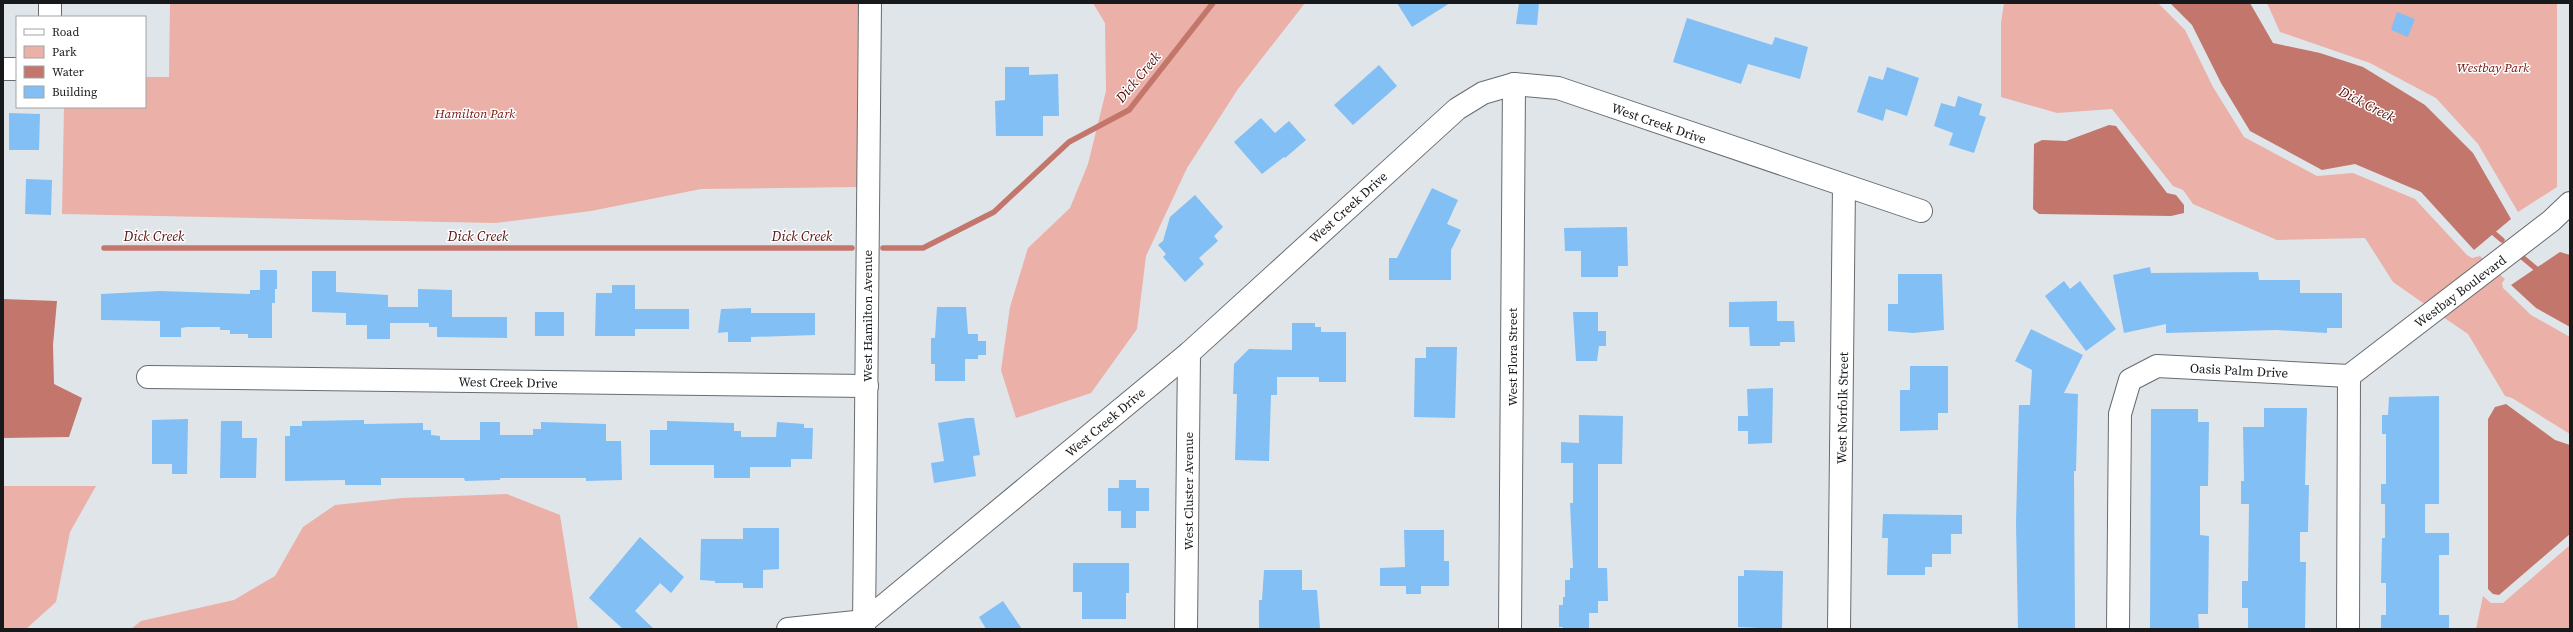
<svg xmlns="http://www.w3.org/2000/svg" width="2573" height="632" viewBox="0 0 2573 632" font-family="'Source Serif 4',serif">
<style>
.green{fill:#ebb0a7}
.water{fill:#c3766b}
.lines{fill:none;stroke-linecap:round;stroke-linejoin:round}
.stream{stroke:#c3766b;stroke-width:5.5}
.building{fill:#82bff4}
.minor-casing{stroke:#676c70;stroke-width:24}
.minor{stroke:#fff;stroke-width:22}
.labels{text-anchor:middle;stroke-width:3;stroke-linejoin:round;paint-order:stroke}
.park-label{font-size:13px;font-style:italic;fill:#70110e;stroke:#fff}
.street-label{font-size:13px;fill:#17191a;stroke:#fff}
.water-label{font-size:14px;font-style:italic;fill:#550e0a;stroke:#fff}
</style>
<rect width="100%" height="100%" fill="#e0e5ea"/>
<!-- green -->
<g class="green">
<path d="M170,3H858L857,187L701,189L591,211L495,223L62,214L64,107H145V77H169Z"/>
<path d="M1093,3H1305L1238,89L1187,168L1146,256L1137,329L1091,393L1016,418L1001,370L1010,307L1028,248L1070,208L1088,164L1106,91L1105,23Z"/>
<path d="M2004,3H2158L2185,30L2213,87L2244,137L2317,176L2353,173L2415,199L2467,255L2472,258L2480,256L2484,260L2426,305L2393,282L2365,238L2277,240L2193,204L2183,190L2173,186L2112,109L2057,113L2001,97V23Z"/>
<path d="M2267,3H2557V187L2518,212L2478,144L2436,98L2370,63L2280,32Z"/>
<path d="M2499,274L2505,279L2502,283L2503,288L2531,315L2570,337V434L2512,398L2505,396L2468,334L2443,317Z"/>
<path d="M3,486H96L70,532L56,602L26,629H3Z"/>
<path d="M507,494L560,515L578,629H131L141,621L234,600L275,576L303,527L335,505L402,498Z"/>
<path d="M2570,545V629H2476L2483,596L2491,603H2503Z"/>
</g>
<!-- water -->
<g class="water">
<path d="M2170,3H2250L2273,43L2320,53L2363,67L2425,105L2473,153L2511,219L2474,250L2421,192L2355,164L2322,170L2250,131L2221,83L2192,25Z"/>
<path d="M2109,125L2116,126L2167,193L2176,195L2184,205V213L2171,216L2039,214L2033,209L2034,144L2042,140L2066,141Z"/>
<path d="M2560,252L2570,255V327L2536,308L2511,285Z"/>
<path d="M3,299L57,301L53,345L54,384L82,398L69,437L3,438Z"/>
<path d="M2506,404L2555,440L2570,445V534L2499,595L2493,594L2488,589V419L2495,407Z"/>
</g>
<g class="lines">
<!-- stream -->
<g class="stream">
<path d="M2489,229L2502,240"/>
<path d="M104,248H852"/>
<path d="M883,248H923L994,212L1069,142L1129,110L1213,3"/>
<path d="M2522,257L2540,272"/>
</g>
</g>
<!-- building -->
<g class="building">
<path d="M1397,3H1450L1412,27Z"/>
<path d="M1519,3H1539L1537,25L1516,24Z"/>
<path d="M2397,12L2415,19L2408,37L2391,30Z"/>
<path d="M1687,18L1772,45L1775,37L1808,47L1800,79L1748,64L1741,84L1673,62Z"/>
<path d="M1379,65L1397,86L1353,125L1334,105Z"/>
<path d="M1005,67H1029V75L1058,74L1059,116H1043V136H996L995,101L1005,100Z"/>
<path d="M1887,67L1919,78L1907,116L1886,109L1883,121L1857,112L1869,76L1883,80Z"/>
<path d="M1958,96L1982,104L1979,115L1986,117L1974,153L1949,145L1953,133L1934,126L1941,103L1955,107Z"/>
<path d="M9,113L40,114L39,150H9Z"/>
<path d="M1261,118L1275,133L1289,121L1306,140L1285,158L1284,157L1262,174L1234,142Z"/>
<path d="M26,179L52,180L51,215L25,214Z"/>
<path d="M1432,188L1458,200L1447,224L1461,230L1451,250V280H1389V258H1397Z"/>
<path d="M1195,195L1223,227L1214,236L1218,241L1199,258L1204,264L1185,282L1163,257L1166,254L1158,245L1163,241L1170,217Z"/>
<path d="M1627,227L1628,266H1618V277H1581V251H1565L1564,228Z"/>
<path d="M2150,267L2151,273L2258,272L2259,280H2300V293H2342V328H2327V333L2277,330L2166,333V324L2124,333L2113,275Z"/>
<path d="M260,270H277V289H275V303H272V338H248V334H230V330H220V327H187L181,328V337H160V321L101,320V294L160,291L250,294V290H260Z"/>
<path d="M312,271H336V292L388,295V307H418V289L452,290V317H507V338L437,337V327H429V323H390V339H367V325H346V313L312,312Z"/>
<path d="M1898,274H1942L1944,330L1913,333L1888,331V304H1898Z"/>
<path d="M2064,281L2070,289L2080,281L2116,329L2086,351L2045,296Z"/>
<path d="M612,285H635V309H689V329H635V336H595L596,293H612Z"/>
<path d="M1777,301V321H1794L1795,342H1780V346H1750L1749,327H1729V302Z"/>
<path d="M937,307H966L968,334H978V341H986V355H978V359H965V381H935V364H931V338H935Z"/>
<path d="M751,308V313H815V335L751,337V342H728V332L718,333L721,309Z"/>
<rect x="535" y="312" width="29" height="24"/>
<path d="M1573,312H1598V331H1606V346H1599L1597,361H1576Z"/>
<path d="M1292,323H1315V327H1321V332H1346V382H1319V377H1277V395H1271L1269,461L1235,460L1237,394H1233L1234,364L1249,349L1292,350Z"/>
<path d="M2031,329L2083,355L2064,393L2078,394L2076,471H2074L2075,629H2018L2016,522L2019,405H2030L2032,370L2015,361Z"/>
<path d="M1426,347H1457L1455,418L1414,417L1415,358H1426Z"/>
<path d="M1910,366H1948V413H1938V430L1900,431V390H1910Z"/>
<path d="M1773,388L1772,443L1748,444V431H1738V416H1748L1747,389Z"/>
<path d="M2439,396V504H2425V533H2449V555H2439V615H2449V629H2381V615H2386V583H2381L2382,538H2385V504H2381V484H2386V434H2382V415H2388L2389,397Z"/>
<path d="M2264,408H2307L2305,485H2309L2308,532H2300V562H2306L2305,629H2248V608H2242V581H2248L2249,504H2241V481H2244L2243,427H2264Z"/>
<path d="M2151,409H2198V422H2209L2208,486H2200V535L2209,536L2208,614H2198L2199,629H2150Z"/>
<path d="M1579,415L1623,416L1622,464H1598V568H1607L1608,601H1598V613H1589V629H1563V627H1559V605H1563V597H1565V580H1570V568H1573L1570,503H1573V463H1561V442L1579,443Z"/>
<path d="M967,418H974L980,455L973,456L976,476L934,483L931,463L944,461L938,423Z"/>
<path d="M188,419L187,474H172V464H152V420Z"/>
<path d="M364,420V424L423,423V430H431V435L440,436V440H480V422H500V435H533V429H541V422L606,424V441H621L622,480L586,481V478H500V480L465,481L464,478H381V485H345V480L285,481V436H290V426H302V421Z"/>
<path d="M221,421H242V438H257L256,478H220Z"/>
<path d="M667,421L734,423V431H741V437H776L777,422L804,424V428H813L812,459H791V467H750V478H714V465H650V430H667Z"/>
<path d="M1119,480H1136V488H1149V511H1136V528H1121V511H1108V488H1119Z"/>
<path d="M1883,514L1962,515V534H1951V554H1932V567H1925V575H1887L1888,538H1882Z"/>
<path d="M743,528H779V569L763,570V588H743V583H715V581L700,580L701,539H743Z"/>
<path d="M1404,530H1444V561H1449V586H1421V594H1406V586H1380V568L1405,567Z"/>
<path d="M640,537L684,577L671,593L660,583L635,611L654,629H623L589,598Z"/>
<path d="M1073,563H1129V593H1126V619H1082V592H1073Z"/>
<path d="M1264,570H1302V590H1317L1320,628H1259V600H1262Z"/>
<path d="M1744,570L1783,571L1782,629L1738,627V576H1744Z"/>
<path d="M1003,601L1022,629H986L979,617Z"/>
</g>
<g class="lines">
<!-- minor casing -->
<g class="minor-casing">
<g id="minor">
<path d="M50,17V3"/>
<path d="M3,69H17"/>
<path d="M2349,376L2551,221L2570,203"/>
<path d="M148,377L867,386"/>
<path d="M788,629L865,621L1189,353L1457,109L1483,93L1514,84L1558,88L1921,211"/>
<path d="M864,629L870,3"/>
<path d="M1186,629L1189,353"/>
<path d="M1510,629L1514,84"/>
<path d="M1839,629L1844,186"/>
<path d="M2118,629L2120,414L2130,380L2157,366L2349,376"/>
<path d="M2348,629L2349,376"/>
</g>
</g>
<!-- minor -->
<use href="#minor" class="minor"/>
</g>
<g class="labels">
<!-- park labels -->
<g class="park-label">
<text x="2493" y="72">Westbay Park</text>
<text x="475" y="118">Hamilton Park</text>
</g>
<!-- street labels -->
<g class="street-label">
<text transform="translate(1659 123) rotate(19)" y="5">West Creek Drive</text>
<text transform="translate(1348 207) rotate(-42)" y="5">West Creek Drive</text>
<text transform="translate(2460 291) rotate(-37)" y="5">Westbay Boulevard</text>
<text transform="translate(867 316) rotate(-90)" y="5">West Hamilton Avenue</text>
<text transform="translate(1512 357) rotate(-90)" y="5">West Flora Street</text>
<text transform="translate(2239 370) rotate(3)" y="5">Oasis Palm Drive</text>
<text transform="translate(508 382) rotate(1)" y="5">West Creek Drive</text>
<text transform="translate(1842 408) rotate(-89)" y="5">West Norfolk Street</text>
<text transform="translate(1105 422) rotate(-40)" y="5">West Creek Drive</text>
<text transform="translate(1188 491) rotate(-90)" y="5">West Cluster Avenue</text>
</g>
<!-- water labels -->
<g class="water-label">
<text transform="translate(1138 77) rotate(-50)" y="5">Dick Creek</text>
<text transform="translate(2367 104) rotate(27)" y="5">Dick Creek</text>
<text x="154" y="241">Dick Creek</text>
<text x="478" y="241">Dick Creek</text>
<text x="802" y="241">Dick Creek</text>
</g>
</g>
<!-- border -->
<rect width="2573" height="632" fill="none" stroke="#17191a" stroke-width="8"/>
<!-- legend -->
<rect x="16" y="16" width="130" height="92" fill="#ffffff" stroke="#a2a3a3"/>
<rect x="24" y="29" width="20" height="6" fill="#ffffff" stroke="#a2a3a3"/>
<text x="52" y="36" font-size="12" fill="#17191a">Road</text>
<rect x="24" y="46" width="20" height="12" fill="#ebb0a7" stroke="#a2a3a3"/>
<text x="52" y="56" font-size="12" fill="#17191a">Park</text>
<rect x="24" y="66" width="20" height="12" fill="#c3766b" stroke="#a2a3a3"/>
<text x="52" y="76" font-size="12" fill="#17191a">Water</text>
<rect x="24" y="86" width="20" height="12" fill="#82bff4" stroke="#a2a3a3"/>
<text x="52" y="96" font-size="12" fill="#17191a">Building</text>
</svg>
